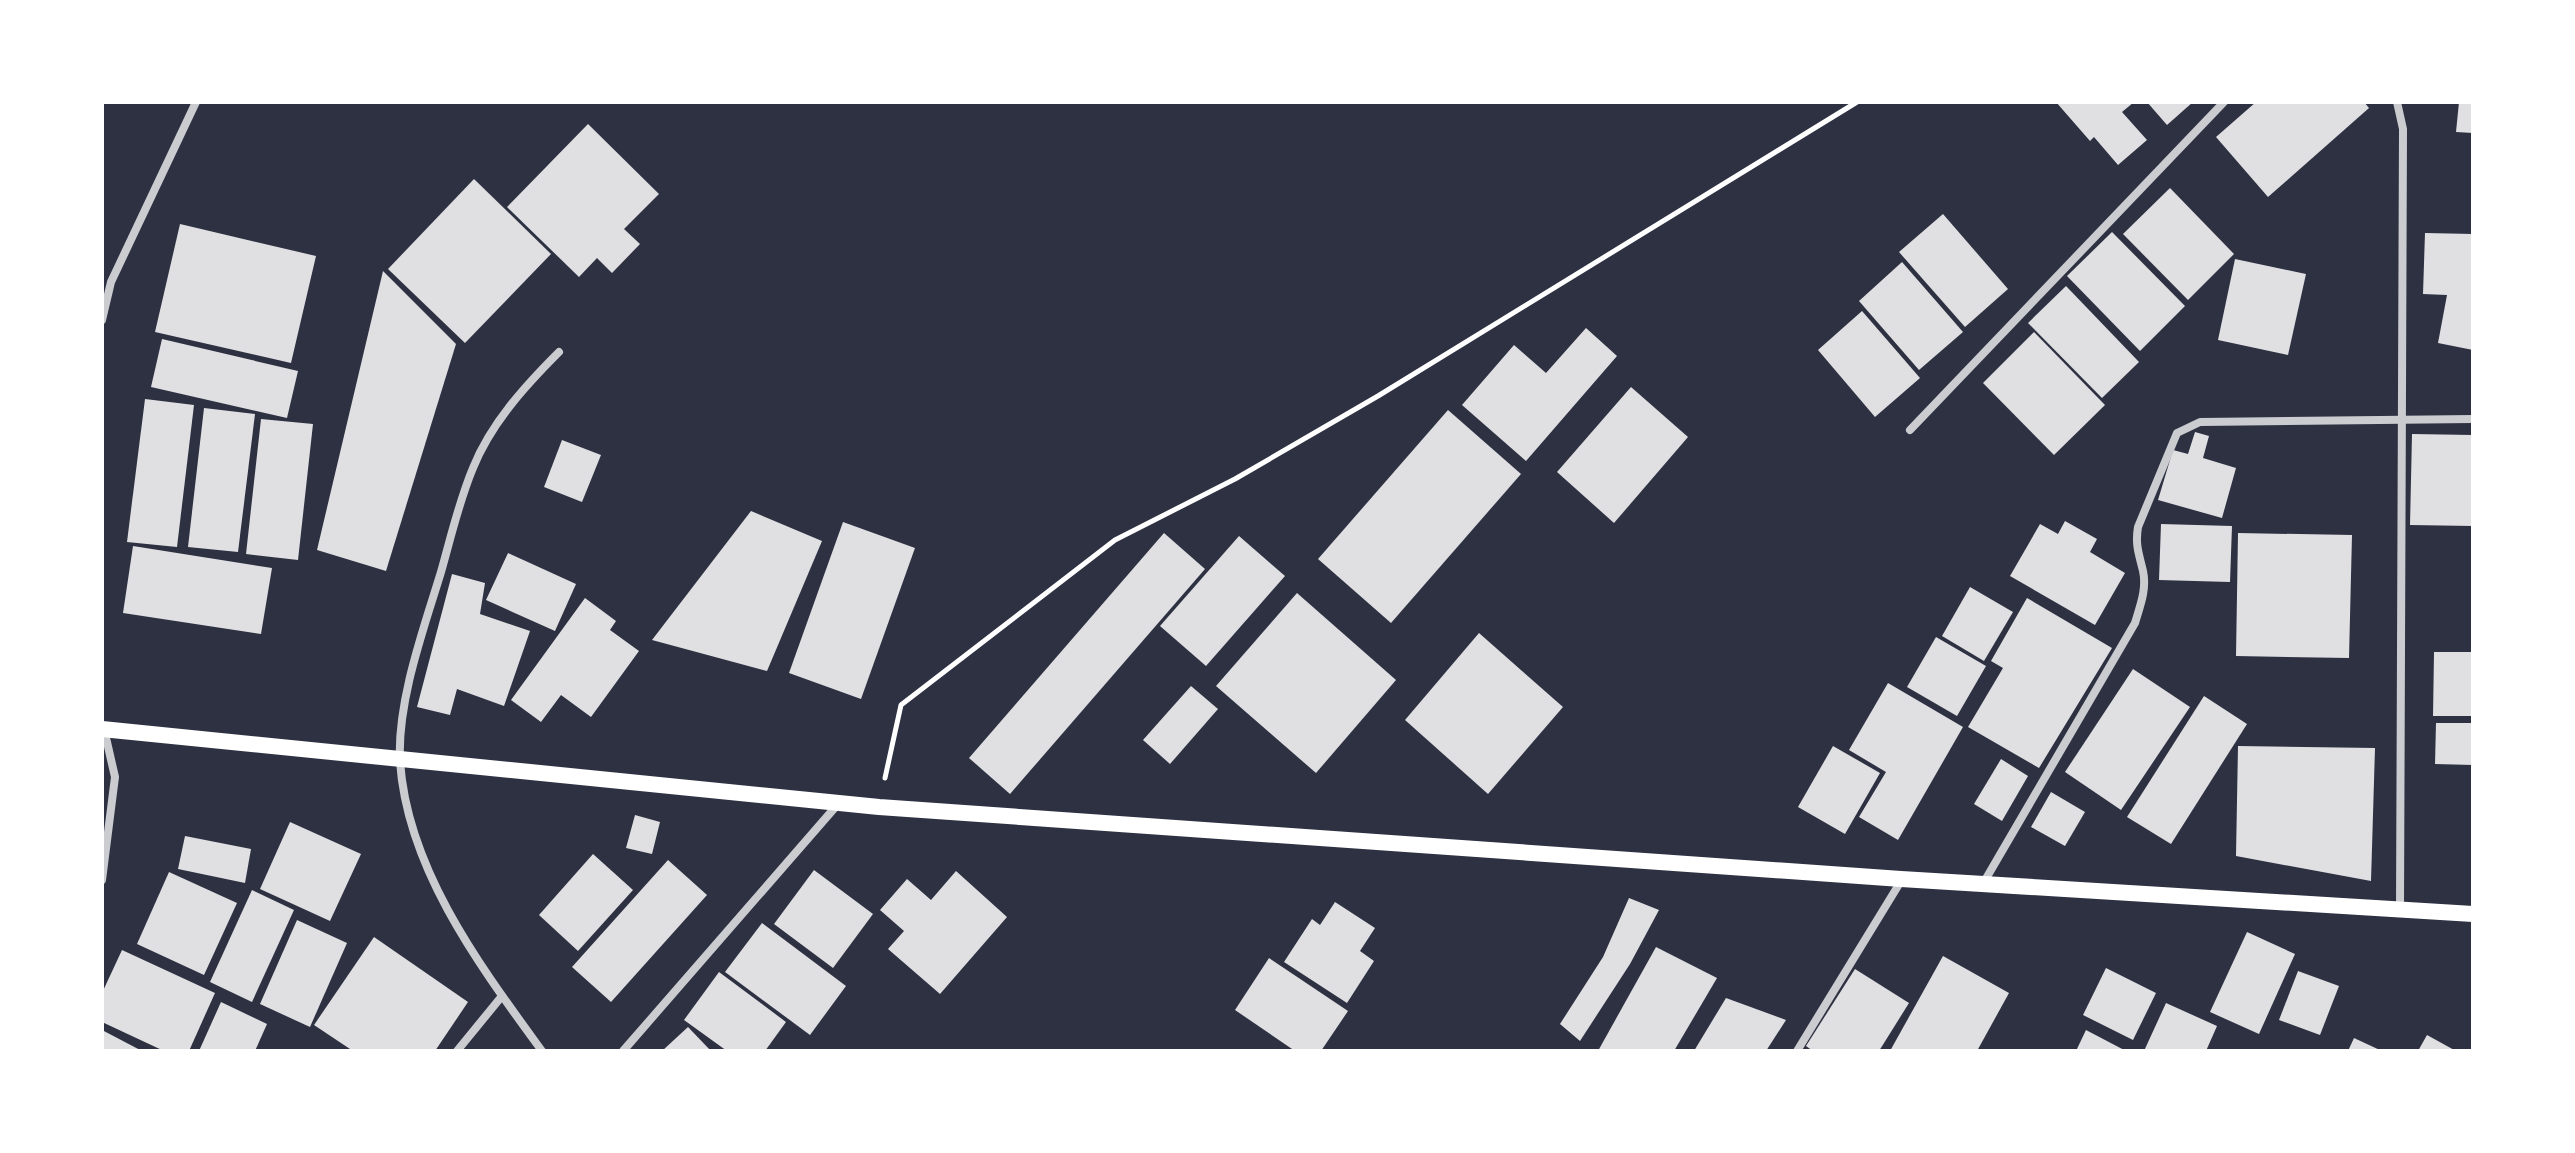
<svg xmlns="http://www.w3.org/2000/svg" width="2575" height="1153" viewBox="0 0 2575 1153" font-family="'Fira Sans',sans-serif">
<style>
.building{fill:#e0e0e3}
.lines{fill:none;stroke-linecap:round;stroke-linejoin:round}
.path{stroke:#fff;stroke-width:5}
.minor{stroke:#caccd0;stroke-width:8}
.secondary{stroke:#fff;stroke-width:16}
</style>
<rect width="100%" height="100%" fill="#2d3142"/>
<!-- building -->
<g class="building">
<path d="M2056,102H2134L2122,112L2147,140L2118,165L2094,137L2090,141Z"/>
<path d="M2147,102H2193L2167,125Z"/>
<path d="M2256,102H2364L2369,108L2268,197L2216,137Z"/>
<path d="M2459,102H2473V133L2456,132Z"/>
<path d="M588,124L659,194L624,229L640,244L612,273L597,258L579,277L507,207Z"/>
<path d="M474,179L551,254L465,343L388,269Z"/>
<path d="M2170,188L2234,254L2188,300L2123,234Z"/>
<path d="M1943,214L2008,289L1965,327L1899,252Z"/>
<path d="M180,224L316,256L291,363L155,332Z"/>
<path d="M2112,232L2185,306L2140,351L2067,276Z"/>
<path d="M2425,233L2473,234V350L2438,343L2447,295L2423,294Z"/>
<path d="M2235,259L2306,274L2288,355L2218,340Z"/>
<path d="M1902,262L1963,332L1919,370L1859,301Z"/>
<path d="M383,271L456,344L386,571L317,550Z"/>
<path d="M2066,286L2139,362L2102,398L2028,323Z"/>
<path d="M1862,311L1920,378L1875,417L1818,350Z"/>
<path d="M1586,328L1617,356L1526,461L1462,405L1514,345L1546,373Z"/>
<path d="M2034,332L2105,405L2054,455L1983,383Z"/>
<path d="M162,339L298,371L287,418L151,387Z"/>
<path d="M1631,387L1688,437L1614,523L1557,472Z"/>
<path d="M145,399L194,405L177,547L127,542Z"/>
<path d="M204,408L255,414L238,552L188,547Z"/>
<path d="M1448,410L1521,474L1391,623L1318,559Z"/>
<path d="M261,419L313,424L298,560L246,554Z"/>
<path d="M2195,432L2209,436L2203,458L2236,468L2222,518L2158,500L2173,450L2188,454Z"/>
<path d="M2412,434L2473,435V526L2410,525Z"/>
<path d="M562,440L601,455L582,502L544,487Z"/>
<path d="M751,511L822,541L767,671L652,640Z"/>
<path d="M2065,521L2097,539L2090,552L2125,573L2095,625L2010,576L2040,524L2058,534Z"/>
<path d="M843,522L915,548L861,699L789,673Z"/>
<path d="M2161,524L2232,526L2230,582L2159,580Z"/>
<path d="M1164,533L1205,569L1010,794L969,758Z"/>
<path d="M2238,533L2352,535L2349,658L2236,656Z"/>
<path d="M1239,536L1285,576L1206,666L1160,626Z"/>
<path d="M133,546L272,568L261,634L123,613Z"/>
<path d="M508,553L576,584L555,631L486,600Z"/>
<path d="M452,574L485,583L480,614L530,631L504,706L457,689L450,715L417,707Z"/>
<path d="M1970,587L2013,612L1984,661L1942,636Z"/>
<path d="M1297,593L1396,680L1316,773L1216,686Z"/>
<path d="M585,598L616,621L610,630L639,651L591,717L561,695L541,722L511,700Z"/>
<path d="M2027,598L2112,648L2039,768L1968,727L2003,668L1991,661Z"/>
<path d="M1479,633L1563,707L1488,794L1405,720Z"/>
<path d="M1936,637L1986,666L1957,716L1907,687Z"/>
<path d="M2434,652H2473V716H2433Z"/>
<path d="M2133,669L2190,707L2121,810L2065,772Z"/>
<path d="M1888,683L1963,727L1898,840L1859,817L1886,772L1849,750Z"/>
<path d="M1191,686L1218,709L1170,764L1143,740Z"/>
<path d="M2204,696L2247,724L2171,844L2127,817Z"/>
<path d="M2436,723H2473V765L2435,764Z"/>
<path d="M1833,746L1880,773L1845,834L1798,807Z"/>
<path d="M2238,746L2375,748L2371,881L2236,856Z"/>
<path d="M2001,759L2028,776L2002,821L1974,804Z"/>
<path d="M2051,792L2085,812L2065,846L2031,827Z"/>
<path d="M635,815L660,822L652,854L626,848Z"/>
<path d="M290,822L361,854L330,921L260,889Z"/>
<path d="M185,836L251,849L245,883L178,869Z"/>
<path d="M593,854L633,890L578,951L539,915Z"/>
<path d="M668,860L707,895L611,1002L572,967Z"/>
<path d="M814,870L873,914L833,968L774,924Z"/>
<path d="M956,871L1007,917L940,994L888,949L904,931L880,910L907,879L931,900Z"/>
<path d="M169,872L237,903L204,975L137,944Z"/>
<path d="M252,890L294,910L252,1002L210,982Z"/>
<path d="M1629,898L1659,910L1630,964L1580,1041L1560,1024L1603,957Z"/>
<path d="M1335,902L1375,928L1360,951L1374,961L1347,1003L1284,962L1312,919L1320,925Z"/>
<path d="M297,920L347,943L310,1027L260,1004Z"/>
<path d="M762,923L846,986L810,1035L725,972Z"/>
<path d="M2247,932L2295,954L2259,1034L2210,1012Z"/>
<path d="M374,937L468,1002L435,1051H353L314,1025Z"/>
<path d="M1656,947L1717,978L1674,1051H1598Z"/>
<path d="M122,950L215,993L189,1051H164L102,1022V993Z"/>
<path d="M1943,956L2009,993L1977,1051H1890Z"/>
<path d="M1269,958L1348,1011L1321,1051H1295L1235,1010Z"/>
<path d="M2106,968L2156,993L2133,1040L2083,1015Z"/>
<path d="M1855,969L1909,1003L1879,1051H1813L1806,1046Z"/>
<path d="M2298,971L2339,986L2320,1035L2279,1020Z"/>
<path d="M719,972L786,1022L765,1051H727L684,1020Z"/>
<path d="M1726,998L1786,1020L1766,1051H1694Z"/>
<path d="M221,1002L267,1024L255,1051H199Z"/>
<path d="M2166,1003L2217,1026L2206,1051H2144Z"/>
<path d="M688,1027L711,1051H662Z"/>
<path d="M102,1030L142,1051H102Z"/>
<path d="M2086,1030L2126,1051H2076Z"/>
<path d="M2427,1035L2456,1051H2418Z"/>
<path d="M2354,1038L2382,1051H2348Z"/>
</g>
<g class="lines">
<!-- path -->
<path class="path" d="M885,778L901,705L1115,540L1235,479L1378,396L1857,102"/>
<!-- minor -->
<g class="minor">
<path d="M2397,102L2403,129L2400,910"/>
<path d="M102,320L111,282L196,102"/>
<path d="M1910,430L2224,102"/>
<path d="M102,880L115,777L104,729"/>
<path d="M1984,882L2135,623C2140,606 2147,589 2143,571C2139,554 2135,545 2138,527L2177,433L2200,422L2473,419"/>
<path d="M457,1051L502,996"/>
<path d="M542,1051C480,966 407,869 400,761C397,701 424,628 441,572C451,537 459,501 473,468C491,423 526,385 559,352"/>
<path d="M623,1051L838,804"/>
<path d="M1797,1051L1901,881"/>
</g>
<!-- secondary -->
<path class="secondary" d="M102,729L879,807L1901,879L2473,914"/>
</g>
<!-- border -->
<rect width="2575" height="1153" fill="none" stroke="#ffffff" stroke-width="208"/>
</svg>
